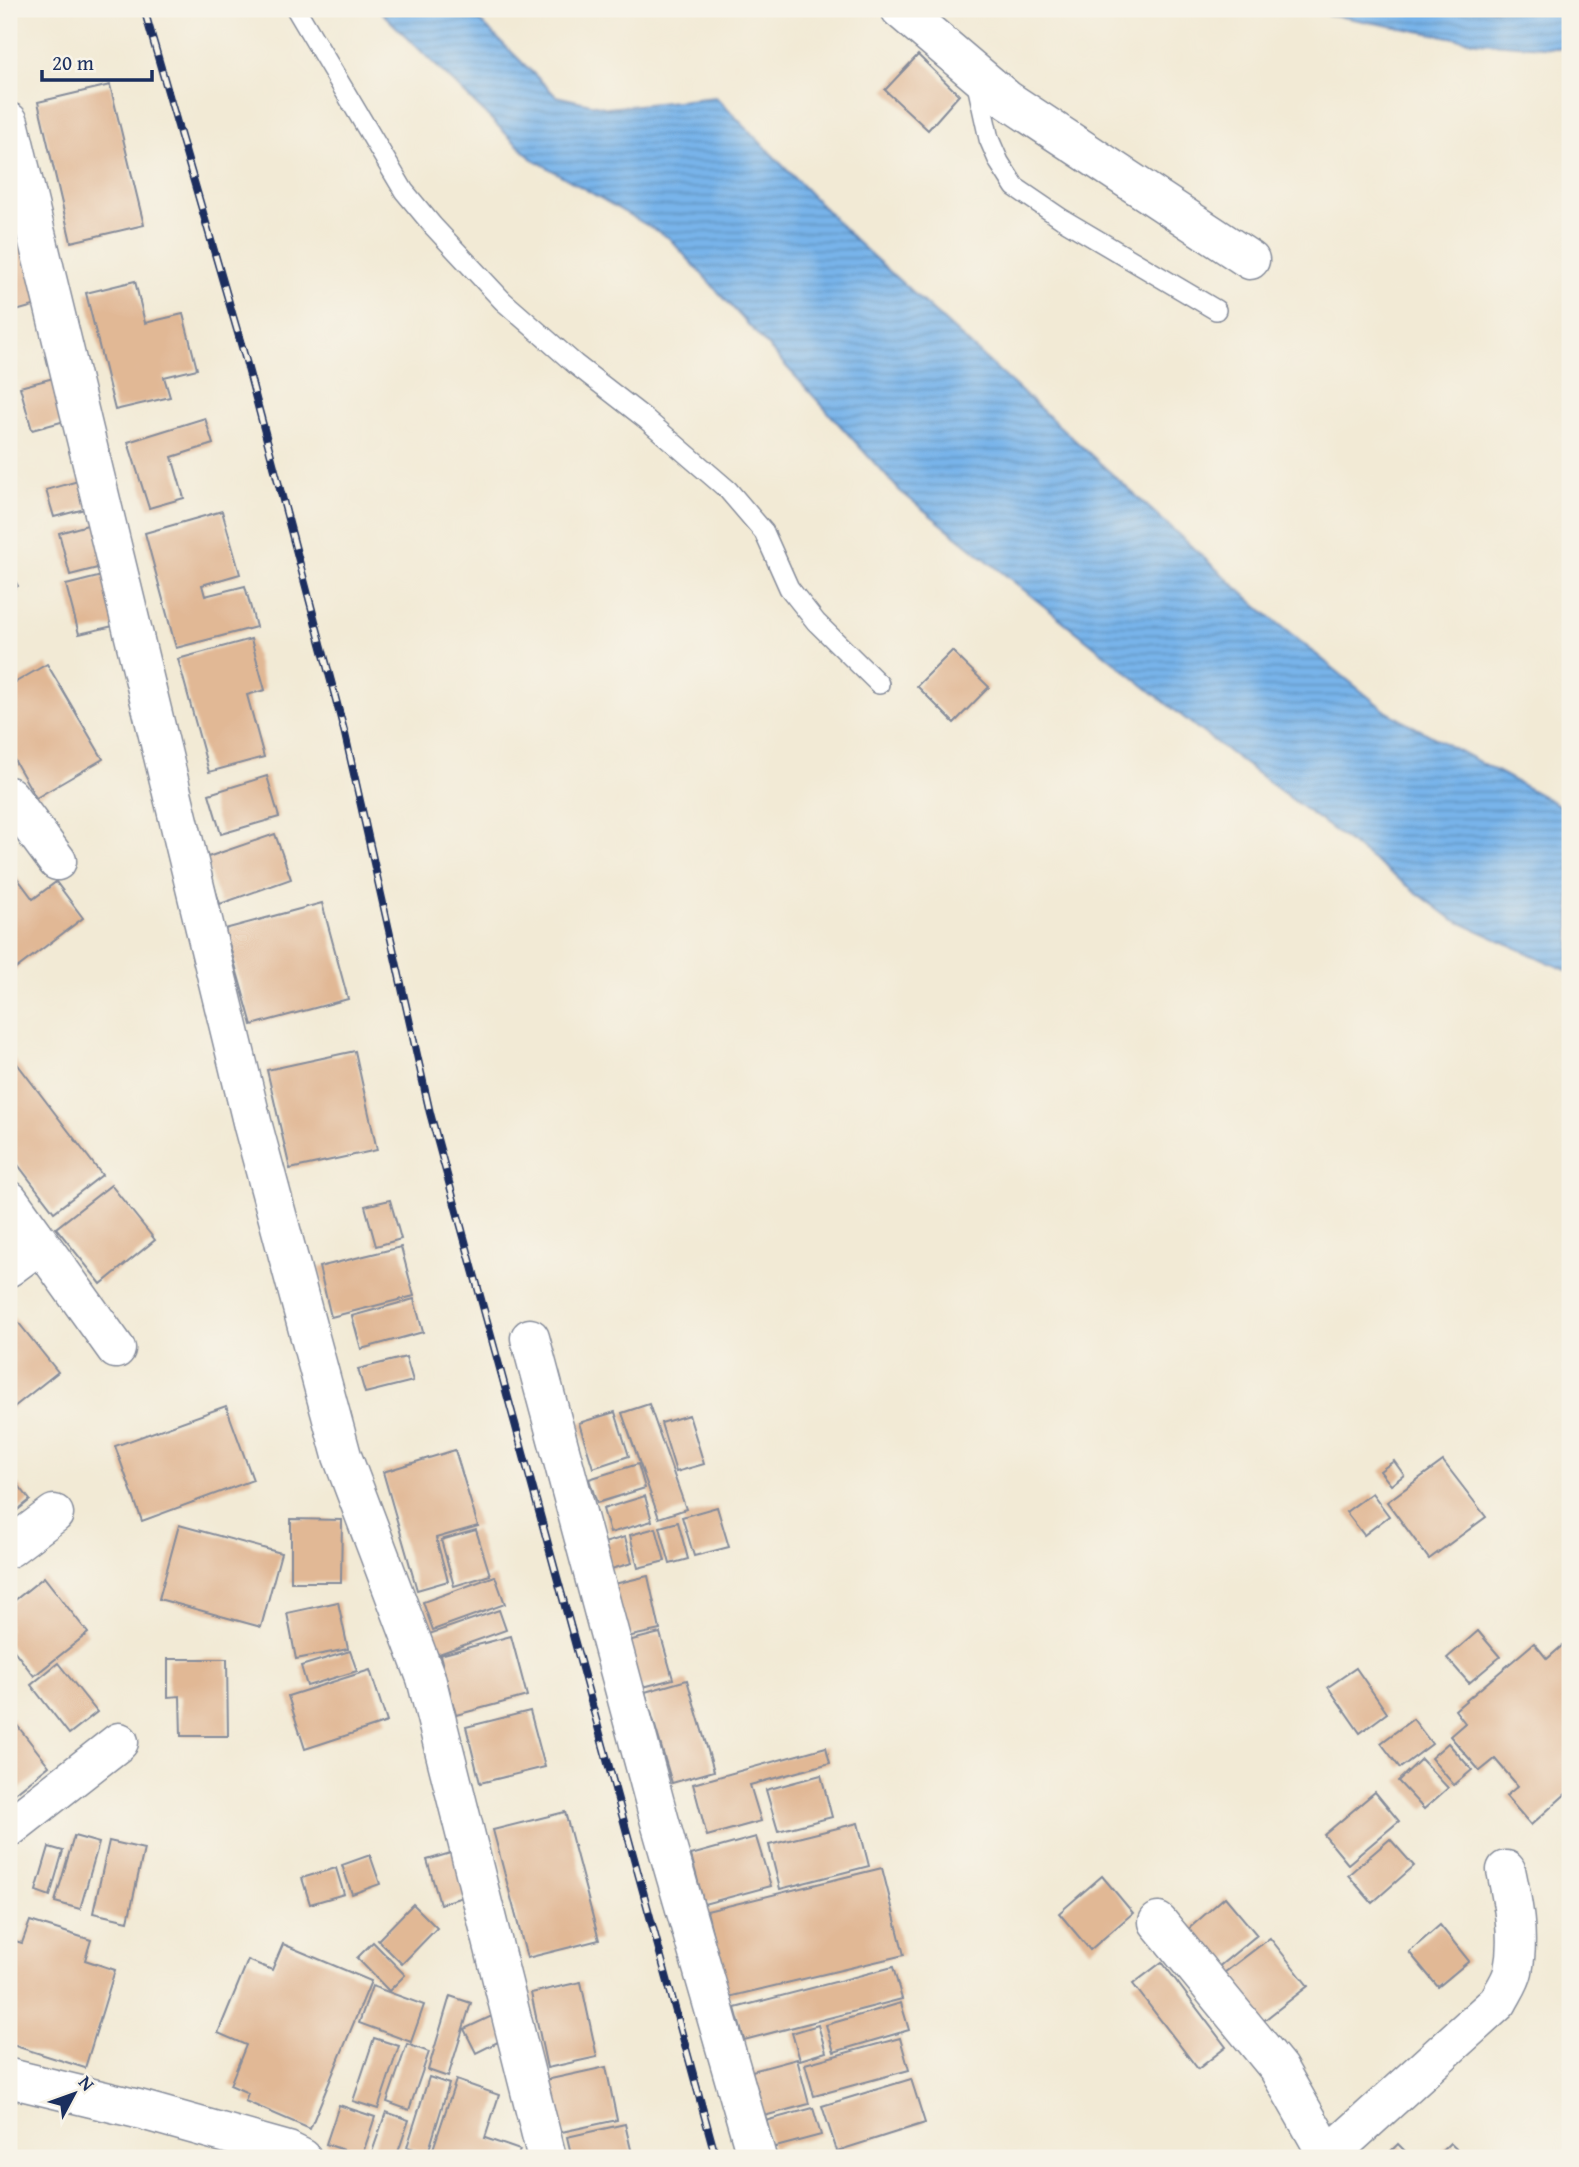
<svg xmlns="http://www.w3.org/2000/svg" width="1579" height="2167" viewBox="0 0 1579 2167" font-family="'Gentium Book Plus',serif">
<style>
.water{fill:url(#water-rules);stroke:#4a72a4;stroke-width:2}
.building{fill:#e1b895}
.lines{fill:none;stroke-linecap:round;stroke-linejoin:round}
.lane-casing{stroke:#868c9a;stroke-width:22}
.street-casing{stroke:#868c9a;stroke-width:41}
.secondary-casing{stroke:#868c9a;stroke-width:41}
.lane{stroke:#fff;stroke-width:19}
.street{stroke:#fff;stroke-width:38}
.secondary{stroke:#fff;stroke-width:38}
.rail-casing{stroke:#1b2f5e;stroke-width:8}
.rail{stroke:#f7f3e8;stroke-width:5;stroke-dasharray:16;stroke-linecap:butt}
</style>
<defs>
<pattern id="water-rules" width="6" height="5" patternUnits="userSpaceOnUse" patternTransform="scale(1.75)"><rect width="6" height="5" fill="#78b4ea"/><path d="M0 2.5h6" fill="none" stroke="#6293c1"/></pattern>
</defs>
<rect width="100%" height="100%" fill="#f7f3e8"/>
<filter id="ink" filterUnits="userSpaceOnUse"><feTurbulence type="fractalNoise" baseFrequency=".0143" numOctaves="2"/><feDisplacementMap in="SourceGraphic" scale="14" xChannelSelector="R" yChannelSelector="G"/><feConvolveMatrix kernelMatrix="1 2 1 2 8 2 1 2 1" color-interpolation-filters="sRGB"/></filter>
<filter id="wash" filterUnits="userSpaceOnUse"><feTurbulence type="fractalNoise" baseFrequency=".00686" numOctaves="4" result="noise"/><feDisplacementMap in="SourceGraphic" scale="28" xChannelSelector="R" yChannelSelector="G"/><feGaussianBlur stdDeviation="1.57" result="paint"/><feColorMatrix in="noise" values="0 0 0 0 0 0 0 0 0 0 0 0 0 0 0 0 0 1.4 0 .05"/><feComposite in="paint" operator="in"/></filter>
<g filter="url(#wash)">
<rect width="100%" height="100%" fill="#f2ead5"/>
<!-- water -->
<g class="water">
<path d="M378,9H468L556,96L608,108L716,97L855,240L1258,607L1387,712L1570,811V972L1452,919L1202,732L900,491L669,238L531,158Z"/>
<path d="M1299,9H1570V49L1477,42Z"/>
</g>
<g id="blocks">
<!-- building -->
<g class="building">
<path d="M918,55L959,95L928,130L885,90Z"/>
<path d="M110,85L144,225L71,242L38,102Z"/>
<path d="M25,232L44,303L9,313V236Z"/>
<path d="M135,281L145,323L183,314L197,369L164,377L170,397L115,410L86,293Z"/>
<path d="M61,376L72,419L32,430L20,387Z"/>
<path d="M205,418L213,444L172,457L184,498L149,508L128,442Z"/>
<path d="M89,478L96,506L54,517L46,490Z"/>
<path d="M222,511L240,574L202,585L205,596L245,586L256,627L176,648L145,533Z"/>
<path d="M98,522L109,565L70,575L59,533Z"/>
<path d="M9,571L18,586L9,592Z"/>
<path d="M114,573L126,623L79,634L66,585Z"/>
<path d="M251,639L265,690L247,695L264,757L209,772L178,659Z"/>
<path d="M952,651L989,687L954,723L917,686Z"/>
<path d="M47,664L103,759L36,798L9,751V686Z"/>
<path d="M267,776L279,817L221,834L209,794Z"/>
<path d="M275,834L291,879L220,904L205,858Z"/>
<path d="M9,867L33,899L56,882L83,918L9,974Z"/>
<path d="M322,903L348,999L252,1025L225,929Z"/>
<path d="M355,1051L377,1150L290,1169L267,1070Z"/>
<path d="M9,1053L102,1175L54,1212L9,1153Z"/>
<path d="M111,1185L155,1240L101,1284L56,1228Z"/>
<path d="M390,1200L401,1239L376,1246L365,1206Z"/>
<path d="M401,1247L414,1296L331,1317L319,1267Z"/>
<path d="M414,1299L423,1332L361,1349L352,1316Z"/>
<path d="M14,1317L58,1372L9,1411V1321Z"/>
<path d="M406,1357L413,1381L365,1393L358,1369Z"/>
<path d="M649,1404L686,1509L659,1518L622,1413Z"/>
<path d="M226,1406L253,1480L142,1521L115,1446Z"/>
<path d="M615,1412L629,1456L593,1468L579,1423Z"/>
<path d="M689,1415L704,1464L676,1472L661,1423Z"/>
<path d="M455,1450L478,1526L436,1538L448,1581L417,1590L383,1472Z"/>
<path d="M1394,1461L1404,1475L1391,1485L1380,1471Z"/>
<path d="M1443,1461L1486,1517L1429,1559L1387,1502Z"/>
<path d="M638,1464L645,1488L597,1503L589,1479Z"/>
<path d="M9,1473L30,1500L9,1517Z"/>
<path d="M1372,1493L1389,1516L1364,1535L1346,1512Z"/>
<path d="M645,1496L652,1521L610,1533L603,1509Z"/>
<path d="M717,1507L729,1547L694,1556L682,1517Z"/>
<path d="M291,1519L342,1520L341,1582H291Z"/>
<path d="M678,1522L688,1559L670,1564L660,1527Z"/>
<path d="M179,1525L281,1553L261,1627L159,1599Z"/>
<path d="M656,1528L665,1561L638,1568L630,1535Z"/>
<path d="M476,1530L490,1575L454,1586L441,1540Z"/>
<path d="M625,1537L632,1563L611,1569L604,1543Z"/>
<path d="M495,1576L505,1604L433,1630L423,1602Z"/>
<path d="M648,1576L660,1630L622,1638L610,1585Z"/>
<path d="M44,1577L88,1633L34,1676L9,1644V1605Z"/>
<path d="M338,1602L348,1649L296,1659L287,1613Z"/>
<path d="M499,1610L506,1630L436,1655L429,1634Z"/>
<path d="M1478,1631L1500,1657L1469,1683L1447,1658Z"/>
<path d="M660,1633L673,1679L636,1689L624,1642Z"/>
<path d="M511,1636L527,1696L456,1715L440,1655Z"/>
<path d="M1534,1643L1547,1659L1563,1645L1570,1653V1790L1531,1825L1506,1796L1518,1786L1495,1759L1480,1771L1450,1736L1465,1723L1455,1710Z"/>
<path d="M350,1651L357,1671L307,1686L301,1666Z"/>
<path d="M168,1659H227L228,1736H181L180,1696L168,1697Z"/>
<path d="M58,1663L97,1712L69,1734L31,1685Z"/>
<path d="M1356,1668L1387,1713L1360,1733L1328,1687Z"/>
<path d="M370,1670L387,1722L305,1749L288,1696Z"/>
<path d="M687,1680L714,1771L672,1783L645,1692Z"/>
<path d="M530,1711L545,1767L480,1783L466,1727Z"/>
<path d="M9,1715L49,1766L9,1798Z"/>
<path d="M1413,1719L1432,1744L1400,1768L1381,1743Z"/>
<path d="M1448,1743L1472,1770L1454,1785L1431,1758Z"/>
<path d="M826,1747L830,1763L750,1785L761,1821L707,1836L693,1784Z"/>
<path d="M1421,1759L1448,1788L1424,1809L1398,1781Z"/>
<path d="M821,1775L832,1817L778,1831L766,1790Z"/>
<path d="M1375,1792L1399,1821L1348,1864L1324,1835Z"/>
<path d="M565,1812L599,1940L527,1958L493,1830Z"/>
<path d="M858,1823L869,1866L780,1889L769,1845Z"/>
<path d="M74,1836L99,1843L80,1909L55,1902Z"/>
<path d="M756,1837L771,1886L704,1904L691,1855Z"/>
<path d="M1390,1839L1414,1866L1372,1903L1348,1875Z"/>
<path d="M109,1841L144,1849L128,1921L93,1913Z"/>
<path d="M49,1847L63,1851L50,1896L36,1891Z"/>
<path d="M454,1852L466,1896L440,1904L427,1860Z"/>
<path d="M370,1855L380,1884L352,1894L342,1865Z"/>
<path d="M336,1868L344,1894L310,1904L302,1878Z"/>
<path d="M882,1868L904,1955L728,1997L707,1911Z"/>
<path d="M1102,1876L1133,1913L1090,1950L1059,1913Z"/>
<path d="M1225,1897L1257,1935L1217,1968L1186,1931Z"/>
<path d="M413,1904L437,1928L402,1964L378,1940Z"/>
<path d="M30,1921L91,1940L85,1960L115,1970L85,2068L9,2044V1939L22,1943Z"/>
<path d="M1440,1925L1469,1961L1438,1987L1409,1952Z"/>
<path d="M1270,1938L1308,1986L1262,2022L1224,1973Z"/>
<path d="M373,1942L405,1975L389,1991L357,1958Z"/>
<path d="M283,1944L371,1981L310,2129L245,2101L248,2093L230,2085L246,2045L218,2033L248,1960L272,1970Z"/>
<path d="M1162,1962L1226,2047L1198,2069L1133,1984Z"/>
<path d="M893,1967L902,1999L744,2040L735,2008Z"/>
<path d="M581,1982L597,2057L547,2068L531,1993Z"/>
<path d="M372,1986L424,2005L411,2042L359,2023Z"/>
<path d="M450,1996L471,2003L448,2077L428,2070Z"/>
<path d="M901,2003L909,2030L834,2052L826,2025Z"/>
<path d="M494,2015L504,2039L476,2053L464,2029Z"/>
<path d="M818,2025L826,2052L800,2060L792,2033Z"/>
<path d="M374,2038L399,2046L378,2109L353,2101Z"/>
<path d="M900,2038L909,2070L814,2096L805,2064Z"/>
<path d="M407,2044L429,2052L409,2110L387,2102Z"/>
<path d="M797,2059L809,2104L764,2116L752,2071Z"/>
<path d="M606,2067L617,2120L557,2133L546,2080Z"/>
<path d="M429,2077L449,2084L428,2153L407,2147Z"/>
<path d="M911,2079L925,2123L837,2151L822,2106Z"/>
<path d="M456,2080L499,2095L485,2138L520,2150L517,2158H430Z"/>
<path d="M339,2105L375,2117L362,2156L326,2144Z"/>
<path d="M813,2108L821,2135L772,2148L765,2121Z"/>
<path d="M386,2112L409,2120L396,2158H370Z"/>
<path d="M625,2124L633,2158H572L567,2137Z"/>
<path d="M1450,2143L1466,2158H1435Z"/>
<path d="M1398,2144L1412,2158H1384Z"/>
<path d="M403,2151L421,2158H400Z"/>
</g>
</g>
</g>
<g filter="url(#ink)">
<use href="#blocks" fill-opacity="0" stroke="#868c9a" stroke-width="2"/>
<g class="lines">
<!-- lane casing -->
<g class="lane-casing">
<g id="lane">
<path d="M296,9L404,191L433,226L503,301L575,364L647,420L728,490L764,532L789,588L816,622L879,684"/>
<path d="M976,80L989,139L999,162L1015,187L1062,219L1216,310"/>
</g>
</g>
<!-- street casing -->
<g class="street-casing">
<g id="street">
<path d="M900,9L1006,99L1250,260"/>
<path d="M9,122L253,1126L342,1456L426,1678L547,2158"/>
<path d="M9,796L57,861"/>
<path d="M9,1200L116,1349"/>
<path d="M9,1267L40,1244"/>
<path d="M530,1338L660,1822L757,2158"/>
<path d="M9,1548L54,1514"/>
<path d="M9,1828L119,1742"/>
<path d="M1158,1922L1278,2068L1328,2156"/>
<path d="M1329,2158L1328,2156L1498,2002C1503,1992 1511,1981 1513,1971C1520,1937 1513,1903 1506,1870"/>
</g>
</g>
<!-- secondary casing -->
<g class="secondary-casing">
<path id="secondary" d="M9,2078L142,2110L288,2151L302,2158"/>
</g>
<!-- lane -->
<use href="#lane" class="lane"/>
<!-- street -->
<use href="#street" class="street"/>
<!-- secondary -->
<use href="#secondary" class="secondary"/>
<!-- rail casing -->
<g class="rail-casing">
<path id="rail" d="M144,9L246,361L345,734L430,1113L716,2158"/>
</g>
<!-- rail -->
<use href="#rail" class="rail"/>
</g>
</g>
<!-- margin -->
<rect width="1579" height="2167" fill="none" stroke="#f7f3e8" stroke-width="35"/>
<!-- north arrow -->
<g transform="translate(74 2094) rotate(49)" stroke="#f7f3e8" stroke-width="5" paint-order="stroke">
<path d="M0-5L12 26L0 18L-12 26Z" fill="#1b2f5e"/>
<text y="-10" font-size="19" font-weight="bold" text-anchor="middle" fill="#1b2f5e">N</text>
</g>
<!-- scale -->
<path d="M42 70v10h110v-10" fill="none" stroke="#1b2f5e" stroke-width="3.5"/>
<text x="52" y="70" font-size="21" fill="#1b2f5e" stroke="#f7f3e8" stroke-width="5" paint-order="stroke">20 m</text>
</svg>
